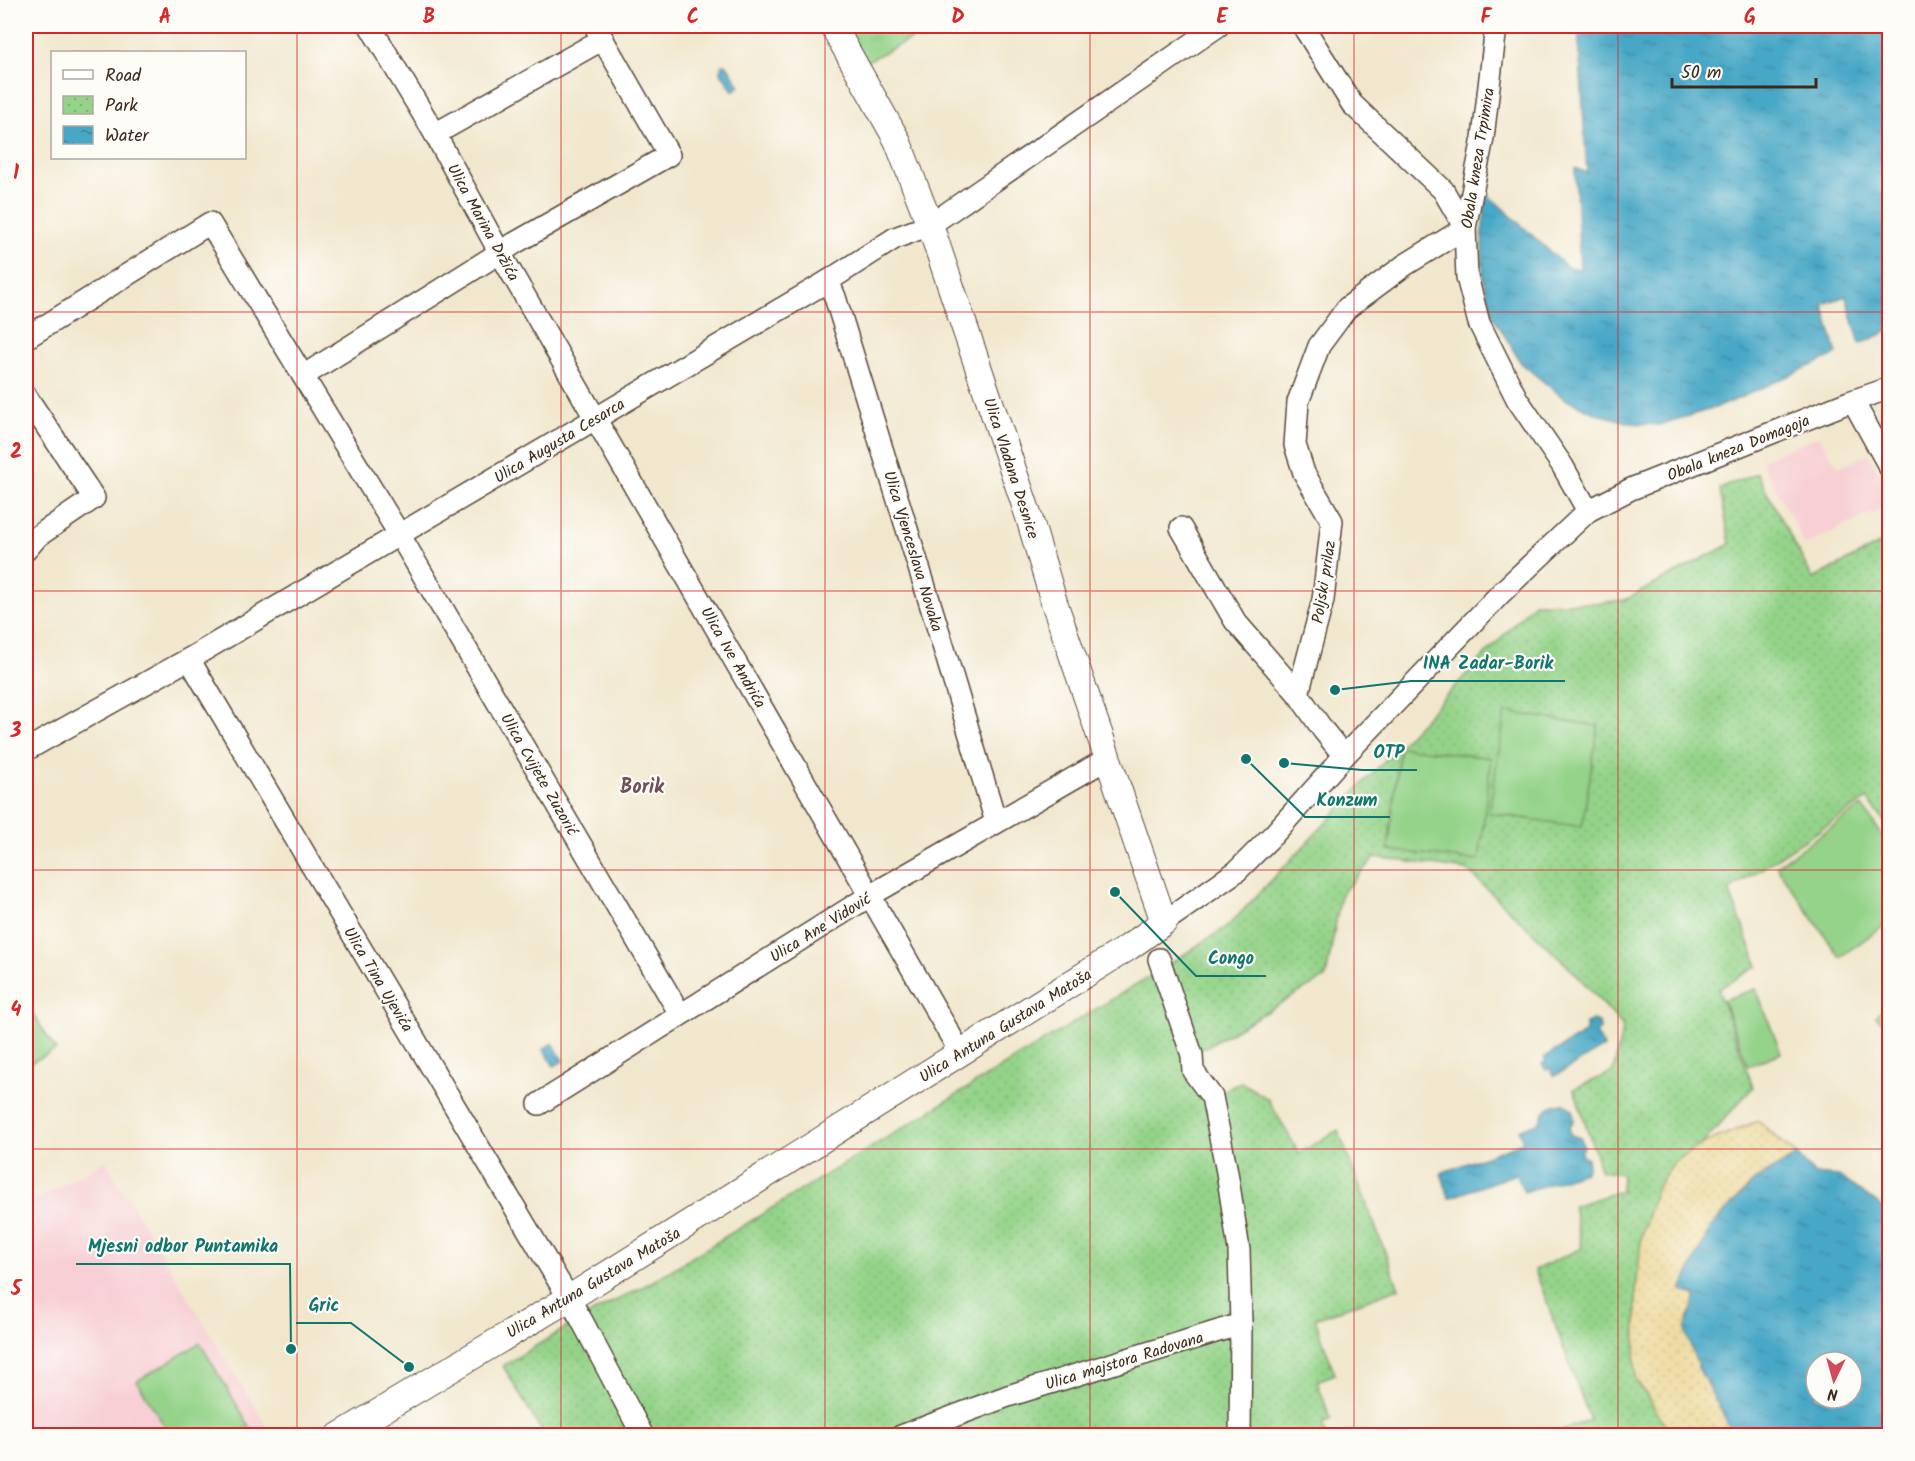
<svg xmlns="http://www.w3.org/2000/svg" width="1915" height="1461" viewBox="0 0 1915 1461" font-family="Kalam,sans-serif">
<style>
.built{fill:#f7cfd4}
.grass{fill:url(#grass-tufts);stroke:#687e54;stroke-width:1.5}
.sand{fill:url(#sand-dots);stroke:#94825e;stroke-width:1.5}
.park{fill:url(#park-dots);stroke:#687e54;stroke-width:1.5}
.garden{fill:#94d389;stroke:#687e54;stroke-width:1.5}
.water{fill:url(#water-ripples);stroke:#416872;stroke-width:1.5;fill-rule:evenodd}
.lines{fill:none;stroke-linecap:round;stroke-linejoin:round}
.minor-casing{stroke:#564638;stroke-width:24}
.tertiary-casing{stroke:#564638;stroke-width:28}
.minor{stroke:#fff;stroke-width:21}
.tertiary{stroke:#fff;stroke-width:26}
.grid{fill:none;stroke:#d62828;stroke-width:1.5;stroke-opacity:0.55}
.labels{text-anchor:middle;stroke-width:4.5;stroke-linejoin:round;paint-order:stroke}
.street-label{font-size:16px;fill:#3b2a1e;stroke:#fdfcf7}
.quarter-label{font-size:20px;font-weight:bold;fill:#6f5056;stroke:#fdfcf7}
.leader{fill:none;stroke:#0f766e;stroke-width:2}
.callout-dot{fill:#0f766e;stroke:#fdfcf7;stroke-width:2}
.callout-label{font-size:18px;text-anchor:middle;font-weight:bold;fill:#0f766e;stroke:#fdfcf7;stroke-width:4.5;stroke-linejoin:round;paint-order:stroke}
.neatline{fill:none;stroke:#d62828;stroke-width:2}
.grid-label{font-size:20px;text-anchor:middle;font-weight:bold;fill:#d62828}
</style>
<defs>
<pattern id="grass-tufts" width="24" height="20" patternUnits="userSpaceOnUse" patternTransform="scale(1.5)"><rect width="24" height="20" fill="#94d389"/><path d="M3 7l-1-3M5 7V3M7 7l1-3M15 17l-1-3M17 17v-4M19 17l1-3" fill="none" stroke="#80b576"/></pattern>
<pattern id="sand-dots" width="8" height="8" patternUnits="userSpaceOnUse" patternTransform="scale(1.5)"><rect width="8" height="8" fill="#eeda9e"/><path d="M2 2h.1M6 6h.1" fill="none" stroke="#cdbb88" stroke-width="1.8" stroke-linecap="round"/></pattern>
<pattern id="park-dots" width="8" height="8" patternUnits="userSpaceOnUse" patternTransform="scale(1.5)"><rect width="8" height="8" fill="#94d389"/><path d="M2 2h.1M6 6h.1" fill="none" stroke="#80b576" stroke-width="1.8" stroke-linecap="round"/></pattern>
<pattern id="water-ripples" width="26" height="14" patternUnits="userSpaceOnUse" patternTransform="scale(1.5)"><rect width="26" height="14" fill="#47a7c6"/><path d="M2 4q2-2 4 0t4 0M15 11q2-2 4 0t4 0" fill="none" stroke="#3c88a0"/></pattern>
</defs>
<rect width="100%" height="100%" fill="#fdfcf7"/>
<filter id="ink" filterUnits="userSpaceOnUse"><feTurbulence type="fractalNoise" baseFrequency=".0167" numOctaves="2"/><feDisplacementMap in="SourceGraphic" scale="12" xChannelSelector="R" yChannelSelector="G"/><feConvolveMatrix kernelMatrix="1 2 1 2 8 2 1 2 1" color-interpolation-filters="sRGB"/></filter>
<filter id="wash" filterUnits="userSpaceOnUse"><feTurbulence type="fractalNoise" baseFrequency=".008" numOctaves="4" result="noise"/><feDisplacementMap in="SourceGraphic" scale="24" xChannelSelector="R" yChannelSelector="G"/><feGaussianBlur stdDeviation="1.35" result="paint"/><feColorMatrix in="noise" values="0 0 0 0 0 0 0 0 0 0 0 0 0 0 0 0 0 1.4 0 .05"/><feComposite in="paint" operator="in"/></filter>
<g filter="url(#wash)">
<rect width="100%" height="100%" fill="#f1e7cd"/>
<!-- built -->
<g class="built">
<path d="M1819,436L1838,467L1869,454L1889,495V505L1805,545L1761,460Z"/>
<path d="M105,1161L272,1435H26V1205Z"/>
</g>
<!-- grass -->
<path class="grass" d="M833,26H933L921,34L857,66Z"/>
<!-- sand -->
<path class="sand" d="M1758,1121L1797,1155L1755,1180L1711,1227L1681,1290L1696,1295L1698,1367L1734,1435H1672L1635,1378L1636,1288L1641,1239L1655,1191L1674,1162L1702,1144Z"/>
<!-- park -->
<path class="park" d="M1757,473L1813,579L1889,539V827L1867,799L1729,890L1758,966L1718,989L1753,1087L1702,1144L1674,1162L1655,1191L1641,1239L1636,1288L1635,1378L1672,1435H1547L1590,1420L1535,1270L1582,1248L1573,1206L1621,1191L1622,1174L1601,1171L1574,1089L1613,1072L1623,1026L1574,972L1467,870L1375,857L1341,894L1326,977L1192,1055L1212,1097L1241,1082L1268,1099L1299,1153L1338,1130L1399,1288L1315,1319L1335,1374L1317,1381L1331,1420L1322,1424L1326,1435H544L503,1366L577,1321L650,1283L1163,968L1228,926L1534,603H1600L1625,600L1730,544L1720,489Z"/>
<!-- garden -->
<g class="garden">
<path d="M1505,712L1598,726L1582,827L1489,813Z"/>
<path d="M1400,747L1491,758L1479,861L1388,850Z"/>
<path d="M1862,806L1889,845V922L1840,957L1776,866Z"/>
<path d="M1756,989L1781,1053L1748,1066L1723,1000Z"/>
<path d="M1889,1001V1028L1876,1017Z"/>
<path d="M26,1003L56,1050L26,1065Z"/>
<path d="M200,1343L250,1427L236,1435H170L137,1381Z"/>
</g>
<!-- water -->
<g class="water">
<path d="M1578,26H1889V331L1860,344L1846,296L1823,304L1837,354L1724,405L1659,425L1630,423L1593,412L1565,399L1521,363L1493,316L1483,278L1482,233L1487,194L1567,267L1580,269L1575,168L1587,173Z"/>
<path d="M722,64L727,65L740,86L733,91L720,71Z"/>
<path d="M1592,1020L1599,1022L1600,1029L1596,1033L1604,1047L1555,1076L1550,1069L1546,1070L1542,1064L1546,1061L1544,1058L1586,1032V1024Z"/>
<path d="M553,1043L563,1061L554,1066L543,1049Z"/>
<path d="M1557,1104H1565L1573,1110L1574,1120L1569,1128L1571,1135L1581,1138L1584,1147L1580,1154L1587,1158L1588,1166L1585,1172L1524,1192L1516,1174L1449,1198L1441,1173L1523,1142L1519,1130L1540,1122C1542,1112 1547,1107 1557,1104Z"/>
<path d="M1797,1155L1814,1174L1839,1176L1889,1212V1435H1734L1698,1367L1685,1330L1696,1295L1681,1291L1711,1227L1755,1180ZM1816,1362H1852V1398H1816Z"/>
</g>
</g>
<g filter="url(#ink)">
<g class="lines">
<!-- minor casing -->
<g class="minor-casing">
<g id="minor">
<path d="M370,26L435,134L500,253L960,1052"/>
<path d="M1496,26L1483,138L1465,228L1467,277L1479,323L1517,399L1562,465L1588,511"/>
<path d="M435,134L603,39"/>
<path d="M828,281L835,297L942,642L996,822"/>
<path d="M26,338L210,223L399,534L680,1014"/>
<path d="M303,376L515,243L669,155L595,26"/>
<path d="M26,396L94,498L38,536L26,550"/>
<path d="M1853,401L1890,468"/>
<path d="M1181,528L1235,621L1298,694L1323,730L1344,756"/>
<path d="M189,659L581,1319L643,1436"/>
<path d="M1298,694L1323,600L1332,521L1304,473L1295,445L1298,402L1319,346L1347,308L1405,265L1465,228L1443,190L1352,104L1303,26"/>
<path d="M26,750L189,659L828,281L895,238L930,225L1218,26"/>
<path d="M1164,922L1237,871L1274,834L1344,756L1502,592L1588,511L1631,489L1849,402L1890,388"/>
<path d="M1159,959L1192,1055L1193,1071L1212,1097L1227,1172L1239,1250L1241,1324L1240,1436"/>
<path d="M539,1104L871,895L1107,759"/>
<path d="M901,1436L1008,1396L1241,1324"/>
</g>
</g>
<!-- tertiary casing -->
<g class="tertiary-casing">
<path id="tertiary" d="M339,1436L568,1299L1129,947L1164,922L1054,602L1028,514L930,225L897,140L833,26"/>
</g>
<!-- minor -->
<use href="#minor" class="minor"/>
<!-- tertiary -->
<use href="#tertiary" class="tertiary"/>
</g>
</g>
<!-- grid -->
<path class="grid" d="M297,26V1436M561,26V1436M825,26V1436M1090,26V1436M1354,26V1436M1618,26V1436M26,312H1890M26,591H1890M26,870H1890M26,1149H1890"/>
<g class="labels">
<!-- street labels -->
<g class="street-label">
<text transform="translate(1477 158) rotate(-81)" y="6">Obala kneza Trpimira</text>
<text transform="translate(484 222) rotate(61)" y="6">Ulica Marina Držića</text>
<text transform="translate(559 440) rotate(-31)" y="6">Ulica Augusta Cesarca</text>
<text transform="translate(1738 447) rotate(-22)" y="6">Obala kneza Domagoja</text>
<text transform="translate(1012 468) rotate(72)" y="6">Ulica Vladana Desnice</text>
<text transform="translate(914 551) rotate(73)" y="6">Ulica Vjenceslava Novaka</text>
<text transform="translate(1323 582) rotate(-81)" y="6">Poljski prilaz</text>
<text transform="translate(734 657) rotate(60)" y="6">Ulica Ive Andrića</text>
<text transform="translate(540 774) rotate(60)" y="6">Ulica Cvijete Zuzorić</text>
<text transform="translate(820 927) rotate(-32)" y="6">Ulica Ane Vidović</text>
<text transform="translate(379 979) rotate(59)" y="6">Ulica Tina Ujevića</text>
<text transform="translate(1005 1025) rotate(-32)" y="6">Ulica Antuna Gustava Matoša</text>
<text transform="translate(593 1282) rotate(-31)" y="6">Ulica Antuna Gustava Matoša</text>
<text transform="translate(1124 1360) rotate(-17)" y="6">Ulica majstora Radovana</text>
</g>
<!-- quarter labels -->
<g class="quarter-label">
<text x="642" y="793">Borik</text>
</g>
</g>
<!-- callouts -->
<path class="leader" d="M1335 690L1411 681H1565M1284 763L1362 770H1417M1246 759L1305 817H1390M1115 892L1196 976H1266M291 1349L290 1264H76M409 1367L351 1323H296"/>
<g class="callout-dot">
<circle cx="1335" cy="690" r="6"/>
<circle cx="1284" cy="763" r="6"/>
<circle cx="1246" cy="759" r="6"/>
<circle cx="1115" cy="892" r="6"/>
<circle cx="291" cy="1349" r="6"/>
<circle cx="409" cy="1367" r="6"/>
</g>
<g class="callout-label">
<text x="1488" y="669">INA Zadar-Borik</text>
<text x="1389" y="758">OTP</text>
<text x="1347" y="806">Konzum</text>
<text x="1231" y="964">Congo</text>
<text x="183" y="1252">Mjesni odbor Puntamika</text>
<text x="324" y="1311">Gric</text>
</g>
<!-- margin -->
<rect width="1915" height="1461" fill="none" stroke="#fdfcf7" stroke-width="66"/>
<!-- legend -->
<rect x="51" y="51" width="195" height="108" fill="#fdfcf7" stroke="#afa8a0" stroke-width="1.5"/>
<rect x="63" y="70" width="30" height="9" fill="#ffffff" stroke="#afa8a0" stroke-width="1.5"/>
<text x="105" y="81" font-size="18" fill="#3b2a1e">Road</text>
<rect x="63" y="96" width="30" height="18" fill="url(#park-dots)" stroke="#afa8a0" stroke-width="1.5"/>
<text x="105" y="111" font-size="18" fill="#3b2a1e">Park</text>
<rect x="63" y="126" width="30" height="18" fill="url(#water-ripples)" stroke="#afa8a0" stroke-width="1.5"/>
<text x="105" y="141" font-size="18" fill="#3b2a1e">Water</text>
<!-- north arrow -->
<g transform="translate(1834 1380) rotate(185)"><circle r="28" fill="#fdfcf7" stroke="#afa8a0" stroke-width="1.5"/>
<path d="M0-4.5L10 22L0 15L-10 22Z" fill="#d1495b"/>
<text y="-9" font-size="16" font-weight="bold" text-anchor="middle" fill="#3b2a1e">N</text>
</g>
<!-- scale -->
<path d="M1672 78v9h144v-9" fill="none" stroke="#3b2a1e" stroke-width="3"/>
<text x="1681" y="78" font-size="18" fill="#3b2a1e" stroke="#fdfcf7" stroke-width="4.5" paint-order="stroke">50 m</text>
<rect x="33" y="33" width="1849" height="1395" class="neatline"/>
<g class="grid-label">
<text x="165" y="23">A</text>
<text x="429" y="23">B</text>
<text x="693" y="23">C</text>
<text x="958" y="23">D</text>
<text x="1222" y="23">E</text>
<text x="1486" y="23">F</text>
<text x="1750" y="23">G</text>
<text x="16" y="179">1</text>
<text x="16" y="458">2</text>
<text x="16" y="737">3</text>
<text x="16" y="1016">4</text>
<text x="16" y="1295">5</text>
</g>
</svg>
